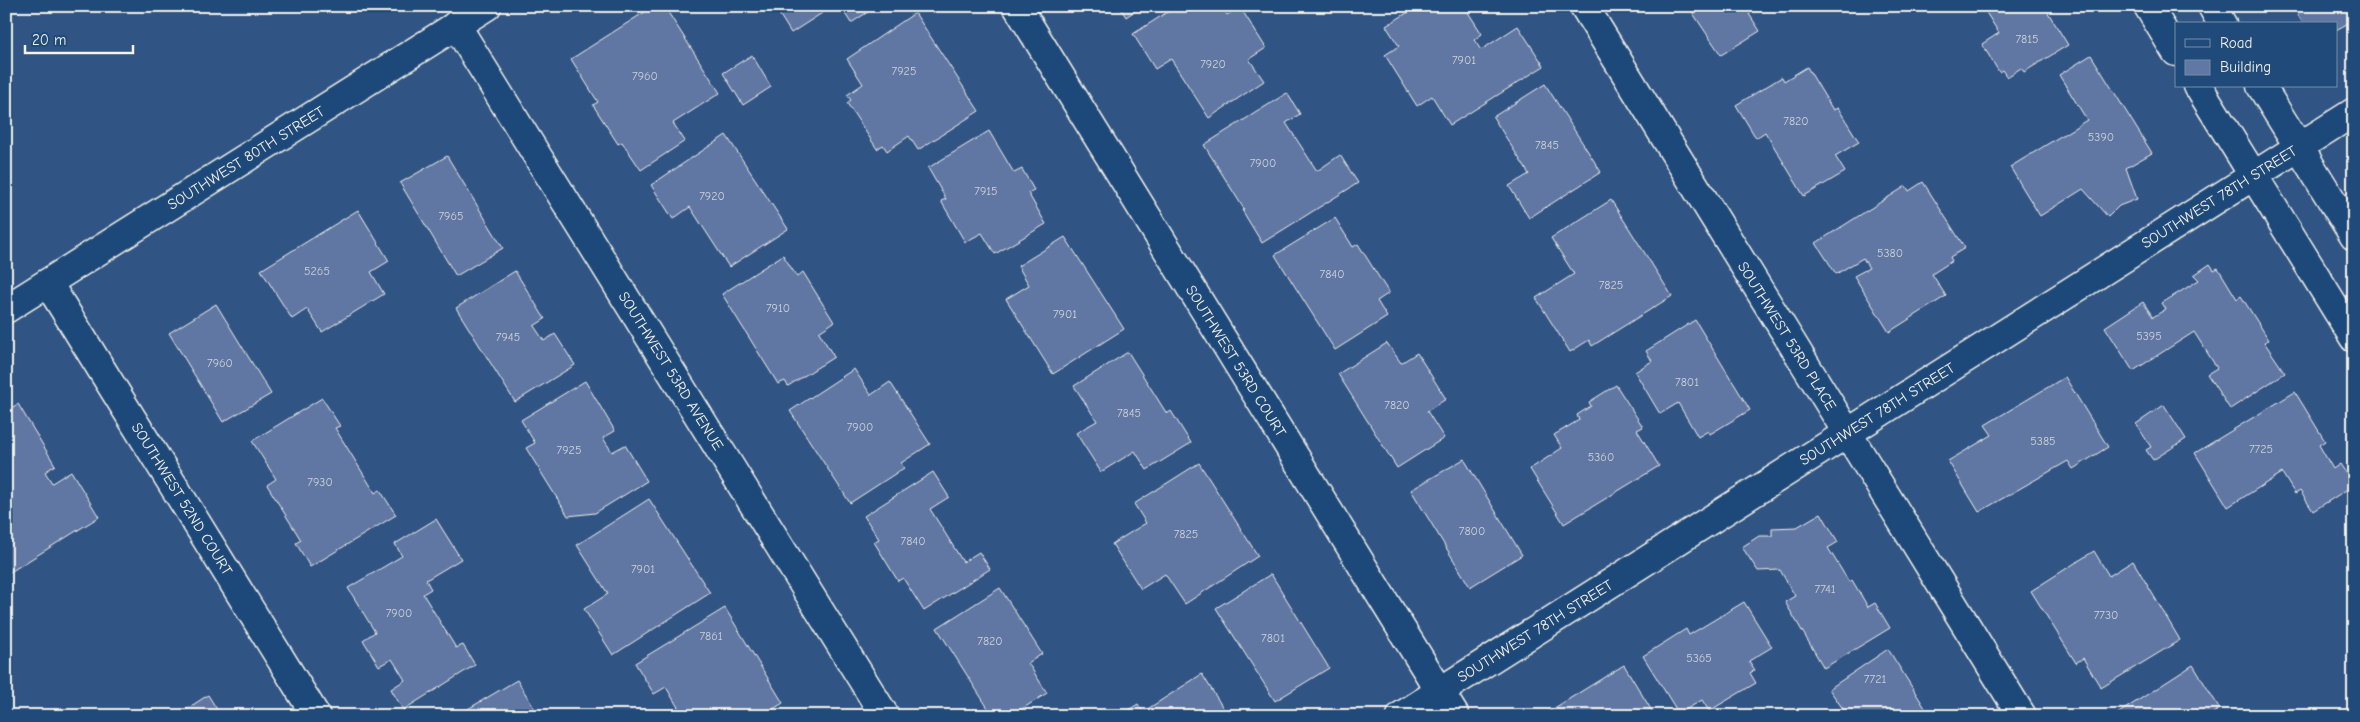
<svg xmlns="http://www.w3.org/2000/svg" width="2360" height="722" viewBox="0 0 2360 722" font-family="'Comic Neue',sans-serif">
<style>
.building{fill:#6177a4;stroke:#f4f1e8}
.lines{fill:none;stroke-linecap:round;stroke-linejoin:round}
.minor-casing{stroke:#f4f1e8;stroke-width:31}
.tertiary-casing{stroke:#f4f1e8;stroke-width:31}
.minor{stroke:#1f4a7a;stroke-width:28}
.tertiary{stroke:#1f4a7a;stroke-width:28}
.labels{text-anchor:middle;stroke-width:4;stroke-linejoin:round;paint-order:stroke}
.number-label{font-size:12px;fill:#cfd2d7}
.street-label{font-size:15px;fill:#f4f1e8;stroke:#1f4a7a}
</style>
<rect width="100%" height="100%" fill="#305585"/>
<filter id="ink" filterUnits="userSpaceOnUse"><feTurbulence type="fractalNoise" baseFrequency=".02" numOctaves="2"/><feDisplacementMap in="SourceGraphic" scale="10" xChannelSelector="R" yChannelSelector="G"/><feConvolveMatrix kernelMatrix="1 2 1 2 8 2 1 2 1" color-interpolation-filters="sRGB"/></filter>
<g filter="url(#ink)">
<!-- building -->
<g class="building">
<path d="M654,6H664L720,93L673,123L685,141L641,170L622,142L618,144L593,105L598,102L571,59Z"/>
<path d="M780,6H833L791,33L776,9Z"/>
<path d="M840,6H877L851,23Z"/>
<path d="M1119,6H1142L1126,17Z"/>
<path d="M1177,6H1221L1227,15L1240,7L1266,48L1249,59L1264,81L1209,118L1171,59L1155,69L1133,34Z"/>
<path d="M1418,6H1464L1482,34L1474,40L1481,50L1518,26L1544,66L1450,125L1432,96L1417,106L1385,55L1399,46L1386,26Z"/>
<path d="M1688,6H1763L1749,14L1760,31L1721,55Z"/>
<path d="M1982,6H2044L2068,45L2024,72L2021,68L2007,77L2002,70L1999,72L1982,44L1999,33Z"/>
<path d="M2293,6H2354V20L2336,30V24H2303Z"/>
<path d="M915,13L979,111L918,150L909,136L887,151L883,145L877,149L847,103L851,100L847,95L863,84L847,59Z"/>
<path d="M752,55L771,87L743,105L723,73Z"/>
<path d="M2091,55L2152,153L2126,168L2137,199L2119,206L2108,217L2083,189L2040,216L2010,167L2087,120L2059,75Z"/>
<path d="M1807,67L1833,110L1838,108L1859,142L1835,156L1845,172L1804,196L1765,132L1756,138L1736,105L1782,77L1784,81Z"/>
<path d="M1545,84L1601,172L1529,218L1509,186L1529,174L1493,117Z"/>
<path d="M1287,93L1300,114L1286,123L1317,171L1340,155L1358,183L1262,243L1242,210L1244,209L1204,145Z"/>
<path d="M989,131L1014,173L1022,169L1034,190L1028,193L1046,224L995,254L982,233L965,242L941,201L946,199L928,168Z"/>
<path d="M726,135L788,229L729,267L690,207L673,219L651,185Z"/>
<path d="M447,156L503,248L456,276L400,183Z"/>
<path d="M1923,182L1965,248L1950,257L1952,261L1932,274L1946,296L1889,332L1854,276L1869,268L1863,258L1836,274L1816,243L1906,186L1909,191Z"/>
<path d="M1611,200L1672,296L1592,346L1589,340L1570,352L1536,298L1574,274L1551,238Z"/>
<path d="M358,210L389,261L371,272L384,294L322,332L307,309L292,319L261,270Z"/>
<path d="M1335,218L1353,247L1358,244L1389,293L1377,301L1387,317L1335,350L1275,255Z"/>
<path d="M1065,237L1124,329L1053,374L1006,299L1029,285L1018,266Z"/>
<path d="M783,255L797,277L803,272L834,322L819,332L834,357L788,386L785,381L778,384L722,294Z"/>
<path d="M2210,264L2214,270L2218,268L2237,299L2241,296L2269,340L2264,342L2285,373L2230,409L2207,374L2217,368L2194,332L2133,371L2105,327L2143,302L2153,317L2166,309L2162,303L2199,280L2194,275Z"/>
<path d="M515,271L545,319L534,326L544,341L555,334L575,365L515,402L456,308Z"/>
<path d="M216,304L271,394L223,422L169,333Z"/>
<path d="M1695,320L1750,410L1710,434L1708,431L1698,437L1678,403L1660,414L1635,372L1652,361L1646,351Z"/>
<path d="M1387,343L1401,363L1417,353L1446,399L1427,411L1444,438L1397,468L1338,374Z"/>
<path d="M1128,352L1167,414L1171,411L1191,443L1147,470L1135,451L1101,472L1076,433L1097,421L1074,386Z"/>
<path d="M854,369L871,395L890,382L930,444L901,463L904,468L850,503L790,411Z"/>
<path d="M2065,377L2108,447L2073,469L2068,461L1979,512L1948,461L1992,435L1985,425Z"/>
<path d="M585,381L615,431L603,438L612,452L625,445L647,481L595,513L568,516L526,448L535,443L521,420Z"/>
<path d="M1616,385L1643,427L1637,430L1659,466L1564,524L1530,469L1562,448L1554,435L1579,420L1577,415L1591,406L1589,402Z"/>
<path d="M2295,392L2325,441L2319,445L2333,469L2340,464L2354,485L2313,511L2300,491L2295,494L2282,473L2228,507L2195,453Z"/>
<path d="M322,398L340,426L335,428L375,493L380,490L396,515L310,567L296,543L301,540L267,485L276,479L252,441Z"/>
<path d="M18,404L55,465L45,472L52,483L71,471L99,517L7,574L6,411Z"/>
<path d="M2164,405L2186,439L2153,460L2146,450L2151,447L2136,424Z"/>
<path d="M1464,459L1522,555L1470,587L1411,490Z"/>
<path d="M1199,463L1258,556L1185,604L1165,574L1141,589L1112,544L1146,523L1134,504Z"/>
<path d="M933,472L949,497L930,509L963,562L979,552L990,569L924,611L903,578L898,581L874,542L879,539L864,516Z"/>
<path d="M649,499L710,593L613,655L584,609L608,594L577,545Z"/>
<path d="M1821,513L1838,542L1828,548L1849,582L1852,580L1868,607L1875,603L1890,628L1824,668L1785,602L1795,596L1780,570L1758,571L1742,547L1759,536H1772V528L1797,527Z"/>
<path d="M436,519L461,559L426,580L431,589L423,594L456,648L463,645L475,665L403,710L391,689L405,680L392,659L379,666L363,640L375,632L348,588L402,556L395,544Z"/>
<path d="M2094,551L2109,576L2133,561L2180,640L2101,688L2083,658L2076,663L2031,591Z"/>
<path d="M1271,574L1329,668L1275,701L1216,608Z"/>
<path d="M1000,588L1042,654L1028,663L1047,693L1011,716H993L937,628Z"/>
<path d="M1744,602L1772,647L1749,661L1755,670L1750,673L1756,683L1709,711L1702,700L1679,714L1643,656L1686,629L1689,635Z"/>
<path d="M725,608L783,703L762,716H683L666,687L654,694L635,663Z"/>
<path d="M1888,649L1930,716H1848L1829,689Z"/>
<path d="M1624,665L1655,716H1550L1548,712Z"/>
<path d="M2193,665L2220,709L2213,713L2214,716H2114Z"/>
<path d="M1202,674L1228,716H1119L1138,704L1143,712Z"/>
<path d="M517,680L539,716H456Z"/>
<path d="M208,695L221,716H176Z"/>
</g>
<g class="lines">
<!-- minor casing -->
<g class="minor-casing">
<g id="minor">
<path d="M1017,6L1455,716"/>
<path d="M1584,6L2022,716"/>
<path d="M2148,6L2176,52"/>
<path d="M2212,6L2222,24"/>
<path d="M456,25L885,716"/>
<path d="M2198,86L2354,338"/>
<path d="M2261,86L2354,236"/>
<path d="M48,283L316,716"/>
<path d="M1401,716L2354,112"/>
</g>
</g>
<!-- tertiary casing -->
<g class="tertiary-casing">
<path id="tertiary" d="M6,309L487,6"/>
</g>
<!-- minor -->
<use href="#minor" class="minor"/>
<!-- tertiary -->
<use href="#tertiary" class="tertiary"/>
</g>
</g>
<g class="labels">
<!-- number labels -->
<g class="number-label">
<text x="2027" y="43">7815</text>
<text x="1464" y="64">7901</text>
<text x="1213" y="68">7920</text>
<text x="904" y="75">7925</text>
<text x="645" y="80">7960</text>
<text x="1796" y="125">7820</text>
<text x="2101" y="141">5390</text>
<text x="1547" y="149">7845</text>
<text x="1263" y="167">7900</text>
<text x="986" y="195">7915</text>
<text x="712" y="200">7920</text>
<text x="451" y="220">7965</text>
<text x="1890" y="257">5380</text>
<text x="317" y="275">5265</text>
<text x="1332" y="278">7840</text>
<text x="1611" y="289">7825</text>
<text x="778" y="312">7910</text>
<text x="1065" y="318">7901</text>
<text x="2149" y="340">5395</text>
<text x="508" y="341">7945</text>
<text x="220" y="367">7960</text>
<text x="1687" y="386">7801</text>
<text x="1397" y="409">7820</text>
<text x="1129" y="417">7845</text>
<text x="860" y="431">7900</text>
<text x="2043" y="445">5385</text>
<text x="2261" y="453">7725</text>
<text x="569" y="454">7925</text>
<text x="1601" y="461">5360</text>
<text x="320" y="486">7930</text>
<text x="1472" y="535">7800</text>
<text x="1186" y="538">7825</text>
<text x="913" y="545">7840</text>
<text x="643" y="573">7901</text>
<text x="1825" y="593">7741</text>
<text x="399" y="617">7900</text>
<text x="2106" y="619">7730</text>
<text x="711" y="640">7861</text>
<text x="1273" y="642">7801</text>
<text x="990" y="645">7820</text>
<text x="1699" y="662">5365</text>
<text x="1875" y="683">7721</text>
</g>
<!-- street labels -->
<g class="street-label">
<text transform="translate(246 158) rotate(-32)" y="5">SOUTHWEST 80TH STREET</text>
<text transform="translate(2219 197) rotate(-32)" y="5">SOUTHWEST 78TH STREET</text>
<text transform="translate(1787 336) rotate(58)" y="5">SOUTHWEST 53RD PLACE</text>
<text transform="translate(1236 361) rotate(58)" y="5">SOUTHWEST 53RD COURT</text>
<text transform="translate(671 371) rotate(58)" y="5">SOUTHWEST 53RD AVENUE</text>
<text transform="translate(1877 414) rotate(-32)" y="5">SOUTHWEST 78TH STREET</text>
<text transform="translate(182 499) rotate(58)" y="5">SOUTHWEST 52ND COURT</text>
<text transform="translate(1535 631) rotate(-32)" y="5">SOUTHWEST 78TH STREET</text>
</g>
</g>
<!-- margin -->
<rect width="2360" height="722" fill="none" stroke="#1f4a7a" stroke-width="25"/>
<rect x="12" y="12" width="2335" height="697" fill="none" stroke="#f4f1e8" stroke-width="2" filter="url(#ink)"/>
<!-- legend -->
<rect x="2175" y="22" width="162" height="65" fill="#1f4a7a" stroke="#748da6"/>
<rect x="2185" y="39" width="25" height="8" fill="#1f4a7a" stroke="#748da6"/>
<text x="2220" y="48" font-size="15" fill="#f4f1e8">Road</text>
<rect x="2185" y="60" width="25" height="15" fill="#6177a4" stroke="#748da6"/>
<text x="2220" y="72" font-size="15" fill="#f4f1e8">Building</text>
<!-- scale -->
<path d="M25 45v8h108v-8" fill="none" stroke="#f4f1e8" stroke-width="2.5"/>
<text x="32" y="45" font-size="15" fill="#f4f1e8" stroke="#1f4a7a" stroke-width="4" paint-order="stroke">20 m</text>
</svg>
